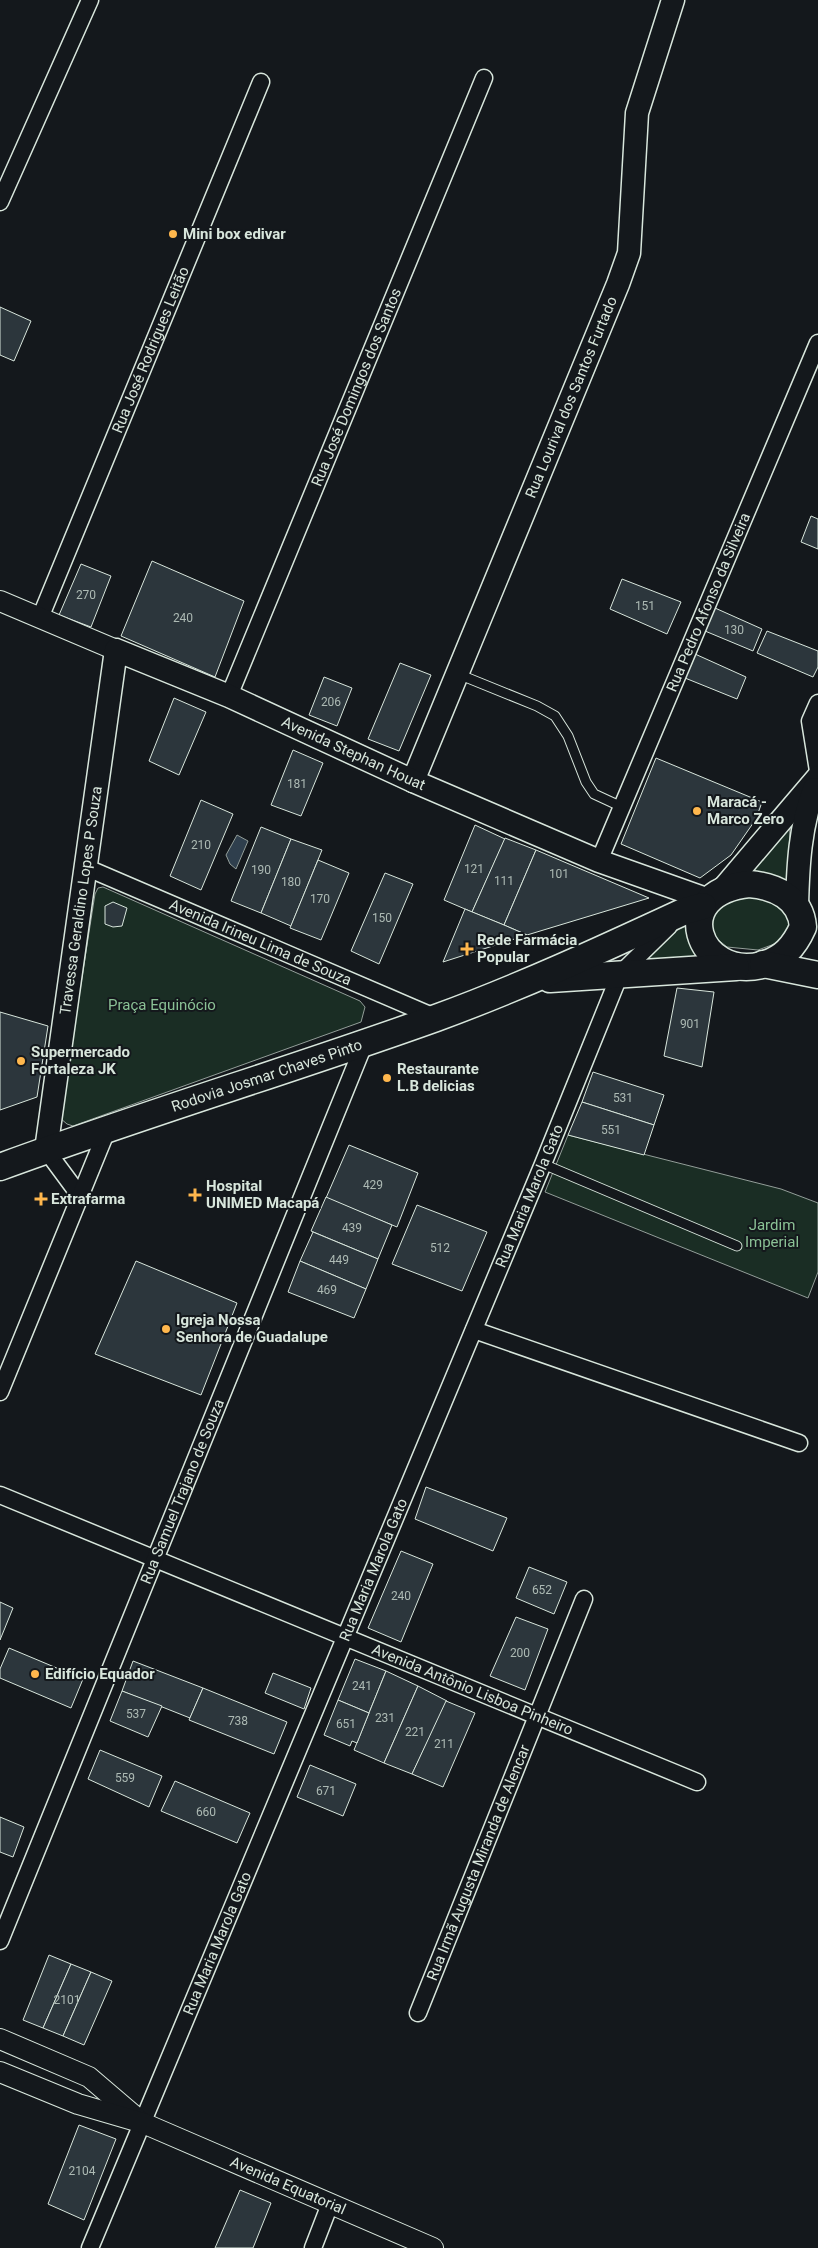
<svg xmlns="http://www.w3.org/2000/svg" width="818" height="2248" viewBox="0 0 818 2248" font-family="Roboto,sans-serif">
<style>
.green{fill:#1a2d24;stroke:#939e99}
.water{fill:#2f3f4d;stroke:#939e99}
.building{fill:#2c363c;stroke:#d8e6dc}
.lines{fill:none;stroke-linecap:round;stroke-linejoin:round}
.service-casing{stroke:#d8e6dc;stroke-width:11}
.minor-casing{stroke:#d8e6dc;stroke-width:19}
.tertiary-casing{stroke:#d8e6dc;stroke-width:22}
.secondary-casing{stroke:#d8e6dc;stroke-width:25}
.primary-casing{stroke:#d8e6dc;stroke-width:29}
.service{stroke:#14181c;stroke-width:9}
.minor{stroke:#14181c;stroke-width:16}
.tertiary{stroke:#14181c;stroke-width:20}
.secondary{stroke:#14181c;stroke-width:22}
.primary{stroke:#14181c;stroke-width:26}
.poi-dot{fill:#ffb74d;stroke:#14181c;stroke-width:2}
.labels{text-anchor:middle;stroke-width:4;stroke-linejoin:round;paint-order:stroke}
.number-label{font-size:12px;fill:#adbab4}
.poi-label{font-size:15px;font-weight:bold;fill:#d8e6dc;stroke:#14181c;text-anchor:start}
.street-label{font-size:15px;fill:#d8e6dc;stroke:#14181c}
.park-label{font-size:15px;fill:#8ac095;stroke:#14181c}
</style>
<rect width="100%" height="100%" fill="#14181c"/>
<!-- green -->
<g class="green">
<path d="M790,818L789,885L744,875Z"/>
<path d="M103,887L360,1001L365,1007L361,1022L73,1126L67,1124L60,1118L95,894L98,888Z"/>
<path d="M741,897H757L784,907L792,926L780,942L758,950L727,947L711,934C709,913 722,903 741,897Z"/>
<path d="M684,920L691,921L701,952L695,964L634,965Z"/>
<path d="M568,1135L781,1189L818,1203V1272L808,1298L545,1192Z"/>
</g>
<!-- water -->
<path class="water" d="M237,835L248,841L236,869L230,864L226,855Z"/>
<!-- building -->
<g class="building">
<path d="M0,307L31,321L14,361L0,355Z"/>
<path d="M811,516L818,519V549L801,542Z"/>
<path d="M152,561L244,601L215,677L121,636Z"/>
<path d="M81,564L111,576L91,627L59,615Z"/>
<path d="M622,579L681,602L667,634L610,609Z"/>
<path d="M715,608L762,629L753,651L705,631Z"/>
<path d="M767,631L818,651V667L813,677L757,653Z"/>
<path d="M695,654L746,677L737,699L685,678Z"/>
<path d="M400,663L431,675L399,751L368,739Z"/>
<path d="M324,677L352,688L337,726L309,715Z"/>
<path d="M174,698L206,712L179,775L149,761Z"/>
<path d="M293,750L323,763L301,816L271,805Z"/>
<path d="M656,758L762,802L756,819L731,855L700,878L621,844Z"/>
<path d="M201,800L233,814L201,890L170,876Z"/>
<path d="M475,825L505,839L472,912L444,900Z"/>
<path d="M261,827L291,839L261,913L231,901Z"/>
<path d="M505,838L536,850L504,925L472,912Z"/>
<path d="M291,839L322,850L291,926L261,913Z"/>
<path d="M536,850L649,898L527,935L504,925Z"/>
<path d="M318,860L349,873L321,940L290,928Z"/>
<path d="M385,873L413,884L379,964L351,951Z"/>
<path d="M113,902L127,908L122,926L113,927L105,924V906Z"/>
<path d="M465,909L504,925L527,935L443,962Z"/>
<path d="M677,988L714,992L702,1067L664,1056Z"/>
<path d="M0,1012L48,1026L37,1097L0,1110Z"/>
<path d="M593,1072L664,1095L654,1125L582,1102Z"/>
<path d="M582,1102L654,1125L644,1155L568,1135Z"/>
<path d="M349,1145L418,1173L397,1227L326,1198Z"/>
<path d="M326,1197L392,1225L378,1259L311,1231Z"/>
<path d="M417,1205L487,1232L462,1291L392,1264Z"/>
<path d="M313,1232L378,1259L366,1289L300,1261Z"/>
<path d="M136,1261L237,1303L201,1395L95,1354Z"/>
<path d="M300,1261L366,1289L354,1318L288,1292Z"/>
<path d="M426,1487L507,1518L493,1551L415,1519Z"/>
<path d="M401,1551L433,1564L401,1642L368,1628Z"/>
<path d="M529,1567L567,1582L554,1614L516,1598Z"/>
<path d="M0,1602L13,1608L0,1640Z"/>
<path d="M516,1617L548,1629L525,1690L490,1676Z"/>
<path d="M9,1648L83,1679L71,1708L0,1678V1669Z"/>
<path d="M355,1659L386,1671L369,1713L338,1700Z"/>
<path d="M133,1661L203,1688L190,1718L122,1691Z"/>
<path d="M386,1671L418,1686L384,1763L354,1750Z"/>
<path d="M273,1673L311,1688L304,1709L265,1693Z"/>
<path d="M418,1686L447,1701L412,1774L384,1763Z"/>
<path d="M203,1688L287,1722L274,1754L189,1720Z"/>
<path d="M122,1691L162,1706L148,1737L110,1721Z"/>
<path d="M338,1700L369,1713L357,1743L352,1741L350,1746L324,1735Z"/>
<path d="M446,1701L475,1713L443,1787L412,1774Z"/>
<path d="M100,1750L162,1776L149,1807L88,1779Z"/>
<path d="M310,1765L356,1784L343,1816L297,1797Z"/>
<path d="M175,1781L250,1813L237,1843L161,1811Z"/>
<path d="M0,1817L24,1827L13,1857L0,1852Z"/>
<path d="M49,1955L71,1964L43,2028L23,2020Z"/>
<path d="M71,1964L91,1972L63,2036L43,2028Z"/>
<path d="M91,1972L112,1981L84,2045L63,2036Z"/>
<path d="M79,2125L116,2139L84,2220L48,2204Z"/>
<path d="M240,2190L271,2203L253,2248H215Z"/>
</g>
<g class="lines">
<!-- service casing -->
<g class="service-casing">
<g id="service">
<path d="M458,674L537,706L555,716L568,736L586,782L594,794L622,807"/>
<path d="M543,1164L737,1246"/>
</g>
</g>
<!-- minor casing -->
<g class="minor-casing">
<g id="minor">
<path d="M0,202L90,0"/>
<path id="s1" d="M40,618L261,82"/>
<path id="s2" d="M229,696L484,78"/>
<path d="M818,703L810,721L818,771"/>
<path id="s3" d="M599,861L818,343"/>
<path id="s4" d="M85,867L437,1018"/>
<path d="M46,1150L80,1196"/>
<path d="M474,1330L799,1443"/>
<path d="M0,1392L108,1128"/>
<path id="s5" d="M0,1495L697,1782"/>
<path id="s6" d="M0,1941L365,1042"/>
<path id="s7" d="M418,2013L584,1599"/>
<path id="s8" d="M90,2248L543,1164L620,974L669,926"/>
<path d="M313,2248L330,2204"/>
</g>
</g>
<!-- tertiary casing -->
<g class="tertiary-casing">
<g id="tertiary">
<path d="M0,601L116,650"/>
<path d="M0,2039L89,2077L137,2118"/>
<path id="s9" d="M0,2072L78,2104L143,2123L433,2248"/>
</g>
</g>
<!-- secondary casing -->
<g class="secondary-casing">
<g id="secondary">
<path id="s10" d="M413,781L618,284L629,253L637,113L673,0"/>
<path d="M722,890L818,777"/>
<path d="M797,906C798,865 800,827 814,789"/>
<path id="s11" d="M46,1150L116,650L229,696L413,781L599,861L709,900"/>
</g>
</g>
<!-- primary casing -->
<g class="primary-casing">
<g id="primary">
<path d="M749,884C775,886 801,898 803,927C794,947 783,959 762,965C698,981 666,893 749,884Z"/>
<path d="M763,964L818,975"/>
<path d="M550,979L736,967"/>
<path id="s12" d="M0,1167C144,1114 291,1070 436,1018C521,987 603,949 685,911L703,906"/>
</g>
</g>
<!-- service -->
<use href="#service" class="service"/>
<!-- minor -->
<use href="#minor" class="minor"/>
<!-- tertiary -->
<use href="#tertiary" class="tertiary"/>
<!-- secondary -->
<use href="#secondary" class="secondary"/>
<!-- primary -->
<use href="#primary" class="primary"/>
</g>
<!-- markers -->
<g class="poi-dot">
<circle cx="173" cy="234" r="5"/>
<circle cx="697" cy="811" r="5"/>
<path d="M464.5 941.5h5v5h5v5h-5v5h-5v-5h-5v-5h5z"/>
<circle cx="21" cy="1061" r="5"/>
<circle cx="387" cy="1078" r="5"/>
<path d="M192.5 1187.5h5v5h5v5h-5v5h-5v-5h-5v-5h5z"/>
<path d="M38.5 1191.5h5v5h5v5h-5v5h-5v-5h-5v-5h5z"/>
<circle cx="166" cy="1329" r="5"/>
<circle cx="35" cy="1674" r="5"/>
</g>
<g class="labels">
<!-- number labels -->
<g class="number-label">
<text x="86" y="599">270</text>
<text x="645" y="610">151</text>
<text x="183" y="622">240</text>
<text x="734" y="634">130</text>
<text x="331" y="706">206</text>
<text x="297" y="788">181</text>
<text x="201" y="849">210</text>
<text x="474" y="873">121</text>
<text x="261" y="874">190</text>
<text x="559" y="878">101</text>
<text x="504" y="885">111</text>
<text x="291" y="886">180</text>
<text x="320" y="903">170</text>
<text x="382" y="922">150</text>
<text x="690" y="1028">901</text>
<text x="623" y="1102">531</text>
<text x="611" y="1134">551</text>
<text x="373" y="1189">429</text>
<text x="352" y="1232">439</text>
<text x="440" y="1252">512</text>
<text x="339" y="1264">449</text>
<text x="327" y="1294">469</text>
<text x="542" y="1594">652</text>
<text x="401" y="1600">240</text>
<text x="520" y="1657">200</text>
<text x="362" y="1690">241</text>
<text x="136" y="1718">537</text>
<text x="385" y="1722">231</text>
<text x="238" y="1725">738</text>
<text x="346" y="1728">651</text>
<text x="415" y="1736">221</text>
<text x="444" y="1748">211</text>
<text x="125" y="1782">559</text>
<text x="326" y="1795">671</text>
<text x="206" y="1816">660</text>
<text x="67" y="2004">2101</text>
<text x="82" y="2175">2104</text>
</g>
<!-- poi labels -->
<g class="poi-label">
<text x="183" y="239">Mini box edivar</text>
<text x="707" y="807">Maracá -<tspan x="707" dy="17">Marco Zero</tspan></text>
<text x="477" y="945">Rede Farmácia<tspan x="477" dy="17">Popular</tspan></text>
<text x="31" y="1057">Supermercado<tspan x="31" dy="17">Fortaleza JK</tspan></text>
<text x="397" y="1074">Restaurante<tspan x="397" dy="17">L.B delicias</tspan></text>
<text x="206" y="1191">Hospital<tspan x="206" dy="17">UNIMED Macapá</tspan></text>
<text x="51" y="1204">Extrafarma</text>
<text x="176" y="1325">Igreja Nossa<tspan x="176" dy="17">Senhora de Guadalupe</tspan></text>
<text x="45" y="1679">Edifício Equador</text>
</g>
<!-- street labels -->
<g class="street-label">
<text dy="5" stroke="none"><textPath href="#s1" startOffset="290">Rua José Rodrigues Leitão</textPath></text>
<text dy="5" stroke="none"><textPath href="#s2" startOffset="334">Rua José Domingos dos Santos</textPath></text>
<text dy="5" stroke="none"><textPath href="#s10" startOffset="415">Rua Lourival dos Santos Furtado</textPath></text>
<text dy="5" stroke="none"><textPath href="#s3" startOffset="281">Rua Pedro Afonso da Silveira</textPath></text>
<text dy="5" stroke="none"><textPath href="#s11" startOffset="764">Avenida Stephan Houat</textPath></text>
<text dy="5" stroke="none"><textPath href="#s11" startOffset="252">Travessa Geraldino Lopes P Souza</textPath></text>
<text dy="5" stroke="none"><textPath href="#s4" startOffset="191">Avenida Irineu Lima de Souza</textPath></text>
<text dy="5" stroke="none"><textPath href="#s12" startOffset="282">Rodovia Josmar Chaves Pinto</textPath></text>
<text dy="5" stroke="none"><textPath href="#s8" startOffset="1140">Rua Maria Marola Gato</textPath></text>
<text dy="5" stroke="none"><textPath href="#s6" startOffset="485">Rua Samuel Trajano de Souza</textPath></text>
<text dy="5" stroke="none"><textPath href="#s8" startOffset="735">Rua Maria Marola Gato</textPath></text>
<text dy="5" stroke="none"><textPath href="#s5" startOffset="511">Avenida Antônio Lisboa Pinheiro</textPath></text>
<text dy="5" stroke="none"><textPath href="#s7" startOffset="162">Rua Irmã Augusta Miranda de Alencar</textPath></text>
<text dy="5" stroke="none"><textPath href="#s8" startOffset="330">Rua Maria Marola Gato</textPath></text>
<text dy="5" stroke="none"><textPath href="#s9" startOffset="310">Avenida Equatorial</textPath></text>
</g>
<!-- park labels -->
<g class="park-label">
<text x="162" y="1010">Praça Equinócio</text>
<text x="772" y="1230">Jardim<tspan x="772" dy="17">Imperial</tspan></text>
</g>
</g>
</svg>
